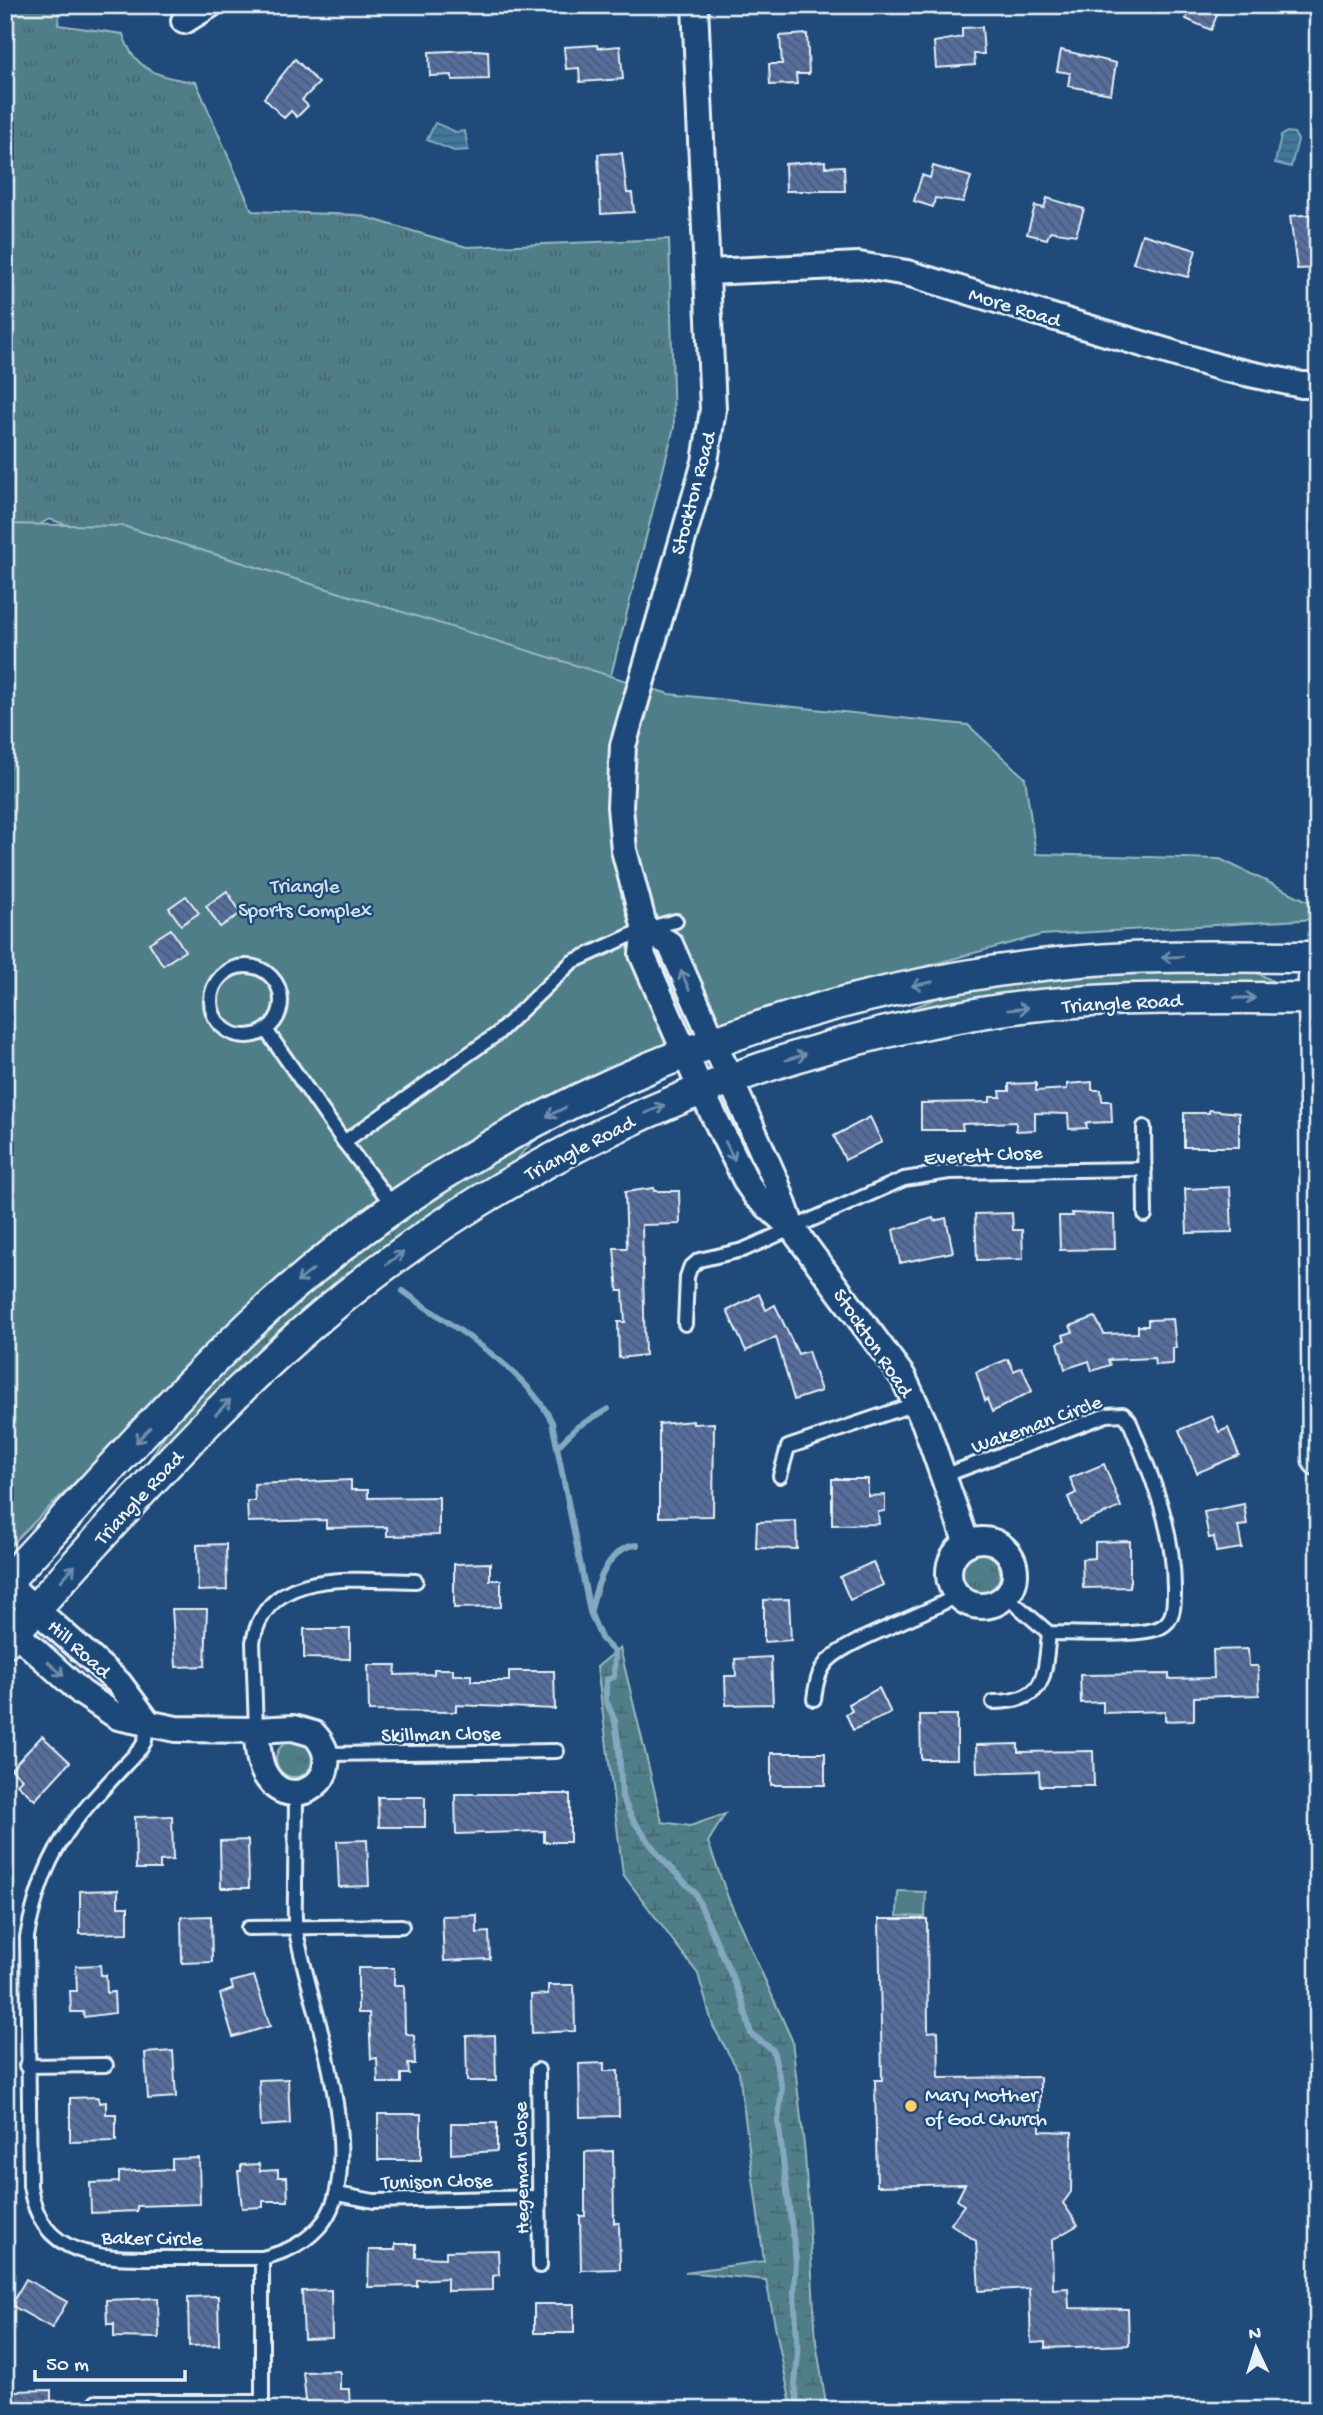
<svg xmlns="http://www.w3.org/2000/svg" width="1323" height="2415" viewBox="0 0 1323 2415" font-family="'Gochi Hand',sans-serif">
<style>
.grass{fill:url(#grass-tufts);stroke:#9cb8c0;stroke-width:2}
.wetland{fill:url(#wetland-marsh);stroke:#9cb8c0;stroke-width:2}
.park{fill:#4f7e88;stroke:#9cb8c0;stroke-width:2}
.water{fill:url(#water-rules);stroke:#83a8c0;stroke-width:2}
.lines{fill:none;stroke-linecap:round;stroke-linejoin:round}
.stream{stroke:#83a8c0;stroke-width:6}
.building{fill:url(#building-back-hatch);stroke:#e8f1f8;stroke-width:2}
.service-casing{stroke:#e8f1f8;stroke-width:18}
.minor-casing{stroke:#e8f1f8;stroke-width:30}
.tertiary-casing{stroke:#e8f1f8;stroke-width:35}
.service{stroke:#1f4a7a;stroke-width:12}
.minor{stroke:#1f4a7a;stroke-width:24}
.tertiary{stroke:#1f4a7a;stroke-width:30}
.oneway{stroke:#6f8dac}
.poi-dot{fill:#ffd166;stroke:#1f4a7a;stroke-width:2.5}
.labels{text-anchor:middle;stroke-width:5;stroke-linejoin:round;paint-order:stroke}
.street-label{font-size:21px;fill:#e8f1f8;stroke:#1f4a7a}
.park-label{font-size:21px;fill:#d1e0e7;stroke:#1f4a7a}
.poi-label{font-size:21px;fill:#e8f1f8;stroke:#1f4a7a;text-anchor:start}
</style>
<defs>
<pattern id="grass-tufts" width="24" height="20" patternUnits="userSpaceOnUse" patternTransform="scale(1.75)"><rect width="24" height="20" fill="#4f7e88"/><path d="M3 7l-1-3M5 7V3M7 7l1-3M15 17l-1-3M17 17v-4M19 17l1-3" fill="none" stroke="#4b666c"/></pattern>
<pattern id="wetland-marsh" width="20" height="14" patternUnits="userSpaceOnUse" patternTransform="scale(1.75)"><rect width="20" height="14" fill="#4f7e88"/><path d="M1 5h8M5 5V1M11 12h8M15 12V8" fill="none" stroke="#4b666c"/></pattern>
<pattern id="water-rules" width="6" height="5" patternUnits="userSpaceOnUse" patternTransform="scale(1.75)"><rect width="6" height="5" fill="#3f779a"/><path d="M0 2.5h6" fill="none" stroke="#426072"/></pattern>
<pattern id="building-back-hatch" width="6" height="6" patternUnits="userSpaceOnUse" patternTransform="scale(1.75)"><rect width="6" height="6" fill="#566e9e"/><path d="M-1 5l2 2M0 0l6 6M5-1l2 2" fill="none" stroke="#4d5970"/></pattern>
</defs>
<rect width="100%" height="100%" fill="#1f4a7a"/>
<filter id="ink" filterUnits="userSpaceOnUse"><feTurbulence type="fractalNoise" baseFrequency=".0143" numOctaves="2"/><feDisplacementMap in="SourceGraphic" scale="14" xChannelSelector="R" yChannelSelector="G"/><feConvolveMatrix kernelMatrix="1 2 1 2 8 2 1 2 1" color-interpolation-filters="sRGB"/></filter>
<g filter="url(#ink)">
<!-- grass -->
<g class="grass">
<path d="M5,5H60L58,25L123,34C134,71 161,78 196,82L252,211L358,215L467,247L669,239L674,427L606,695L49,519L5,546Z"/>
<path d="M1131,969L1252,970L1280,985L1199,986L742,1061L807,1037L891,1016L966,987Z"/>
<path d="M673,1072L674,1075L622,1095L549,1131L533,1142L505,1172L366,1264L268,1346L42,1586L39,1584C71,1550 109,1516 136,1479C155,1453 169,1424 190,1400C220,1364 258,1332 294,1301C406,1206 534,1124 673,1072Z"/>
<circle cx="981" cy="1573" r="19"/>
<circle cx="294" cy="1759" r="18"/>
</g>
<!-- wetland -->
<path class="wetland" d="M620,1648L662,1822L690,1826L725,1814L708,1842L729,1900L792,2040L805,2154L816,2342L827,2410H792L766,2280L685,2272L764,2261L739,2072L713,2026L698,1974L623,1874L597,1667Z"/>
<!-- park -->
<g class="park">
<path d="M5,524L123,526L669,694L968,725L1025,778L1036,854L1220,859L1318,906V919L1041,935L730,1019L407,1181L216,1343L5,1551Z"/>
<path d="M898,1891L926,1892L925,1917L897,1916Z"/>
</g>
<!-- water -->
<g class="water">
<path d="M435,123L456,132L465,131L468,150L454,151L427,140Z"/>
<path d="M1287,132L1294,133L1298,140L1291,167L1275,163L1281,136Z"/>
</g>
<g class="lines">
<!-- stream -->
<g class="stream">
<path d="M403,1291C452,1327 525,1367 552,1422L590,1612L601,1638L615,1653L614,1677L606,1680V1700L615,1721L619,1749L622,1797L633,1820L660,1857L695,1893L742,1999L751,2034L773,2050L782,2089L778,2121L796,2260L794,2292L798,2354L795,2384L798,2410"/>
<path d="M558,1446L577,1427L608,1409"/>
<path d="M591,1610C596,1586 608,1547 637,1545"/>
</g>
</g>
<!-- building -->
<g class="building">
<path d="M1192,5H1221L1211,30L1186,19Z"/>
<path d="M982,27L984,54H974L975,65L936,68L934,42L962,37V28Z"/>
<path d="M807,34L809,74H796L797,84L770,85L769,64H782L780,36Z"/>
<path d="M597,45L598,48L620,46L623,79L580,82L579,68L566,69L564,47Z"/>
<path d="M475,50L488,51L489,79L452,80V75L430,76L429,52Z"/>
<path d="M1061,50L1116,63L1111,94L1068,86L1070,73L1057,71Z"/>
<path d="M295,59L319,83L302,100L308,106L297,117L291,111L284,118L264,98Z"/>
<path d="M622,153L627,193H632L634,212L601,214L598,154Z"/>
<path d="M825,161V167L844,166L845,191H786L785,164Z"/>
<path d="M933,166L971,177L963,202L935,198L933,207L914,201L922,175L930,178Z"/>
<path d="M1047,198L1084,209L1076,235L1050,231L1047,239L1027,234L1035,206L1044,208Z"/>
<path d="M1318,214V268L1297,269L1290,216Z"/>
<path d="M1142,234L1196,250L1188,277L1133,263Z"/>
<path d="M227,891L241,913L220,927L206,906Z"/>
<path d="M186,896L199,913L181,925L169,908Z"/>
<path d="M171,929L185,951L163,965L149,943Z"/>
<path d="M1092,1082V1090H1101L1102,1101H1111L1112,1122L1086,1123L1087,1128L1069,1129L1068,1114L1035,1113V1130L1016,1131V1122L962,1124L963,1130H921V1103L990,1102V1097H1001L1000,1091H1009V1084L1036,1083V1091L1067,1089V1084Z"/>
<path d="M1209,1110L1239,1113V1147H1184V1113H1209Z"/>
<path d="M870,1117L882,1142L845,1160L834,1136Z"/>
<path d="M1230,1187L1232,1232L1187,1233L1185,1189Z"/>
<path d="M654,1188V1191H679L680,1224L642,1225L645,1355L619,1358L618,1322H625L623,1291H618L614,1248H627L625,1192Z"/>
<path d="M1012,1213L1013,1230H1022L1023,1259L977,1260L975,1214Z"/>
<path d="M1072,1213L1114,1215L1115,1249L1060,1250L1059,1216H1073Z"/>
<path d="M933,1218L934,1221L946,1218L953,1252L900,1263L893,1230Z"/>
<path d="M759,1294L766,1310L775,1305L798,1354L808,1351L821,1391L794,1400L776,1337L746,1351L727,1311Z"/>
<path d="M1095,1317L1104,1334L1138,1333V1326H1148V1320L1173,1319L1176,1348H1173V1364L1155,1365L1154,1358L1108,1360L1110,1365L1092,1371L1089,1361L1065,1369L1058,1343L1065,1340L1063,1335L1073,1332L1070,1326Z"/>
<path d="M1008,1359L1014,1371L1022,1367L1032,1391L992,1412L987,1399L985,1401L976,1372Z"/>
<path d="M1212,1416L1219,1432L1228,1428L1239,1455L1197,1473L1179,1430Z"/>
<path d="M693,1421V1424L714,1423L713,1516L659,1517V1424Z"/>
<path d="M1104,1464L1121,1507L1079,1524L1068,1497L1076,1493L1070,1478Z"/>
<path d="M832,1479H868V1496L885,1495V1511L878,1512L879,1524L832,1525Z"/>
<path d="M351,1480V1490H368V1498L439,1497V1535L387,1536V1527L326,1528V1520L248,1522L247,1501H255L254,1484Z"/>
<path d="M1244,1504L1247,1525L1238,1526L1242,1548L1216,1552L1214,1537L1209,1538L1204,1512Z"/>
<path d="M796,1521L797,1549L756,1548L757,1522Z"/>
<path d="M1130,1541V1587L1083,1588L1082,1559L1095,1558V1542Z"/>
<path d="M226,1544L227,1590L198,1591L197,1545Z"/>
<path d="M873,1562L883,1585L850,1600L840,1577Z"/>
<path d="M490,1563V1580H501V1607L454,1608V1564Z"/>
<path d="M789,1599L791,1640L764,1642V1600Z"/>
<path d="M172,1609H207L205,1666L176,1667Z"/>
<path d="M304,1629H350V1659L304,1658Z"/>
<path d="M1248,1649L1249,1666H1258L1259,1695L1194,1697V1720L1165,1721V1711L1103,1713V1702L1081,1703L1080,1675L1169,1674V1679L1214,1678L1213,1650Z"/>
<path d="M771,1657L773,1704L726,1705L725,1676H736L735,1659Z"/>
<path d="M368,1665H396L395,1675L434,1674V1669H453V1675H471V1681H509V1671H554L555,1709L456,1705V1712L369,1711Z"/>
<path d="M879,1688L891,1713L853,1730L846,1714L852,1711L849,1704Z"/>
<path d="M920,1715H957V1759H921Z"/>
<path d="M42,1736L70,1762L35,1800L17,1784L22,1779L11,1769Z"/>
<path d="M1018,1744V1752L1093,1751L1094,1786H1040L1039,1771L977,1773L976,1745Z"/>
<rect x="771" y="1753" width="54" height="32"/>
<path d="M455,1794H570V1842H544V1831L456,1834Z"/>
<path d="M378,1797H425V1827H379Z"/>
<path d="M172,1816L173,1860L160,1861V1869H136L135,1817Z"/>
<path d="M248,1840L249,1888H221L220,1841Z"/>
<path d="M367,1840L369,1886L339,1887L337,1841Z"/>
<path d="M118,1890V1907H128V1933L80,1934V1891Z"/>
<path d="M477,1915V1933L489,1932L490,1959L444,1961L442,1916Z"/>
<path d="M211,1916L212,1962L182,1963L181,1917Z"/>
<path d="M879,1919H927L928,2032L938,2031L939,2078L1040,2077V2131L1072,2132L1071,2192L1063,2203L1078,2225L1052,2240L1053,2289L1068,2288L1069,2308L1128,2309L1129,2345L1045,2348V2342L1031,2343L1029,2288L979,2291L976,2241L951,2224L964,2205L957,2200L965,2184L877,2186L875,2080H882Z"/>
<path d="M100,1965L101,1975H106L107,1993L114,1992L115,2013L84,2017L83,2012H71L70,1991H77L76,1966Z"/>
<path d="M358,1968H394V1985H404L405,2033L414,2036L415,2064H408L409,2074H401V2083H378L377,2058L371,2059L369,2013H358Z"/>
<path d="M254,1976L270,2026L233,2037L220,1994L233,1989L231,1982Z"/>
<path d="M548,1985H574L575,2031L532,2033L531,1995L548,1994Z"/>
<path d="M495,2035L496,2081H467L466,2036Z"/>
<path d="M173,2051L176,2097L148,2099L145,2053Z"/>
<path d="M604,2063V2071H618L619,2116L580,2117L579,2064Z"/>
<path d="M288,2079L290,2124L261,2126L259,2080Z"/>
<path d="M98,2097L99,2103L106,2102V2114H116V2141L70,2142V2098Z"/>
<rect x="378" y="2114" width="43" height="46"/>
<path d="M451,2123H497V2151L451,2154Z"/>
<path d="M613,2151L614,2223H619L620,2269L581,2270L580,2216H585V2152Z"/>
<path d="M199,2158L200,2204L137,2206V2211L91,2213L90,2183L119,2182V2172L172,2169V2159Z"/>
<path d="M259,2164L260,2171L278,2170V2177H287L288,2201H263V2207L242,2208L238,2171H241V2165Z"/>
<path d="M395,2244H416V2257L446,2258V2251L498,2250L499,2275L493,2276V2290L447,2291V2278L417,2280V2286L368,2287L369,2250H395Z"/>
<path d="M26,2279L67,2302L52,2328L11,2305Z"/>
<path d="M331,2290L332,2338L304,2339L302,2291Z"/>
<path d="M218,2296L219,2345L189,2346L188,2297Z"/>
<path d="M158,2298L159,2338L114,2337V2324H107L106,2300Z"/>
<rect x="534" y="2304" width="40" height="29"/>
<path d="M340,2371V2389H349L350,2410H307L303,2372Z"/>
<path d="M51,2390V2410H14L13,2391Z"/>
</g>
<g class="lines">
<!-- service casing -->
<g class="service-casing">
<g id="service">
<circle cx="246" cy="1001" r="35"/>
<path d="M266,1030L344,1142L395,1208"/>
<path d="M1144,1127L1145,1215"/>
<path d="M344,1142L497,1034L572,962L645,929L676,921"/>
<path d="M685,1324L687,1277L690,1268L699,1260L743,1250L904,1179L949,1172L1145,1169"/>
<path d="M780,1476L788,1447L915,1404"/>
<path d="M943,1476L1107,1415L1123,1414L1129,1420C1152,1476 1174,1528 1174,1589C1174,1603 1175,1620 1161,1627C1142,1637 1074,1633 1049,1633L1006,1596"/>
<path d="M814,1699C816,1685 818,1673 826,1663C844,1640 927,1615 957,1595"/>
<path d="M993,1702C1047,1701 1044,1678 1049,1633"/>
<path d="M147,1721L145,1741L141,1748C79,1815 44,1843 27,1937L30,2186C41,2261 104,2258 165,2258C197,2258 229,2258 262,2258C287,2252 308,2242 324,2221C369,2159 309,2001 296,1931C294,1918 295,1902 295,1889C295,1857 296,1825 296,1793"/>
<path d="M256,1730L253,1642C266,1565 358,1581 416,1581"/>
<path d="M327,1754L557,1751"/>
<path d="M248,1928L402,1926"/>
<path d="M26,2066L106,2065"/>
<path d="M538,2070L540,2266"/>
<path d="M337,2194L374,2201L539,2197"/>
<path d="M96,2402H261"/>
<path d="M262,2408V2258"/>
</g>
</g>
<!-- minor casing -->
<g class="minor-casing">
<g id="minor">
<path d="M695,5L713,409L705,462L623,746L620,807L624,850L645,929L642,954L701,1090L747,1183L756,1196L792,1228L903,1377L925,1424L967,1544"/>
<path d="M184,21L210,5"/>
<path d="M708,272L859,265L907,273L1222,368L1302,385H1318"/>
<path d="M645,929L670,944L776,1182L791,1225"/>
<circle cx="982" cy="1573" r="33"/>
<path d="M6,1583L119,1683L147,1721"/>
<path d="M5,1623L82,1693L118,1717L176,1729L256,1730C258,1745 258,1765 267,1777C293,1817 352,1774 314,1734L293,1728L256,1730"/>
</g>
</g>
<!-- tertiary casing -->
<g class="tertiary-casing">
<g id="tertiary">
<path d="M1314,978L1318,1460"/>
<path d="M5,1583C99,1483 188,1377 291,1288C505,1102 780,993 1059,963C1144,954 1232,957 1318,957"/>
<path d="M5,1642C95,1544 182,1442 280,1352C474,1174 721,1056 981,1013C1092,994 1206,999 1318,998"/>
</g>
</g>
<!-- service -->
<use href="#service" class="service"/>
<!-- minor -->
<use href="#minor" class="minor"/>
<!-- tertiary -->
<use href="#tertiary" class="tertiary"/>
</g>
<!-- one-way arrows -->
<defs><path id="oneway-shaft" d="M-6 0H5M1.5-3L5.5 0L1.5 3" fill="none" stroke-width="1.6" stroke-linecap="round" stroke-linejoin="round" transform="scale(1.75)"/></defs>
<g class="oneway">
<use href="#oneway-shaft" transform="translate(1172 957) rotate(177)"/>
<use href="#oneway-shaft" transform="translate(685 980) rotate(-113)"/>
<use href="#oneway-shaft" transform="translate(922 984) rotate(169)"/>
<use href="#oneway-shaft" transform="translate(1245 998)"/>
<use href="#oneway-shaft" transform="translate(1018 1009) rotate(-6)"/>
<use href="#oneway-shaft" transform="translate(796 1057) rotate(-17)"/>
<use href="#oneway-shaft" transform="translate(655 1109) rotate(-23)"/>
<use href="#oneway-shaft" transform="translate(556 1112) rotate(154)"/>
<use href="#oneway-shaft" transform="translate(730 1151) rotate(64)"/>
<use href="#oneway-shaft" transform="translate(395 1258) rotate(-36)"/>
<use href="#oneway-shaft" transform="translate(305 1276) rotate(141)"/>
<use href="#oneway-shaft" transform="translate(223 1407) rotate(-46)"/>
<use href="#oneway-shaft" transform="translate(143 1435) rotate(132)"/>
<use href="#oneway-shaft" transform="translate(68 1573) rotate(-48)"/>
<use href="#oneway-shaft" transform="translate(56 1669) rotate(42)"/>
</g>
</g>
<!-- markers -->
<circle class="poi-dot" cx="911" cy="2106" r="7"/>
<g class="labels">
<!-- street labels -->
<g class="street-label">
<text transform="translate(1015 306) rotate(17)" y="7">More Road</text>
<text transform="translate(692 493) rotate(-75)" y="7">Stockton Road</text>
<text transform="translate(1122 1002) rotate(-3)" y="7">Triangle Road</text>
<text transform="translate(579 1147) rotate(-27)" y="7">Triangle Road</text>
<text transform="translate(983 1154) rotate(-3)" y="7">Everett Close</text>
<text transform="translate(874 1342) rotate(56)" y="7">Stockton Road</text>
<text transform="translate(1036 1423) rotate(-20)" y="7">Wakeman Circle</text>
<text transform="translate(138 1497) rotate(-47)" y="7">Triangle Road</text>
<text transform="translate(80 1648) rotate(42)" y="7">Hill Road</text>
<text transform="translate(441 1733) rotate(-1)" y="7">Skillman Close</text>
<text transform="translate(520 2168) rotate(-91)" y="7">Hegeman Close</text>
<text transform="translate(437 2180) rotate(-1)" y="7">Tunison Close</text>
<text transform="translate(152 2237) rotate(1)" y="7">Baker Circle</text>
</g>
<!-- park labels -->
<g class="park-label">
<text x="305" y="892">Triangle<tspan x="305" dy="24">Sports Complex</tspan></text>
</g>
<!-- poi labels -->
<g class="poi-label">
<text x="925" y="2101">Mary Mother<tspan x="925" dy="24">of God Church</tspan></text>
</g>
</g>
<!-- margin -->
<rect width="1323" height="2415" fill="none" stroke="#1f4a7a" stroke-width="28"/>
<rect x="14" y="14" width="1295" height="2387" fill="none" stroke="#e8f1f8" stroke-width="2.5" filter="url(#ink)"/>
<!-- north arrow -->
<g transform="translate(1256 2348) rotate(356)" stroke="#1f4a7a" stroke-width="5" paint-order="stroke">
<path d="M0-5L12 26L0 18L-12 26Z" fill="#e8f1f8"/>
<text y="-10" font-size="19" font-weight="bold" text-anchor="middle" fill="#e8f1f8">N</text>
</g>
<!-- scale -->
<path d="M35 2370v10h150v-10" fill="none" stroke="#e8f1f8" stroke-width="3.5"/>
<text x="46" y="2370" font-size="21" fill="#e8f1f8" stroke="#1f4a7a" stroke-width="5" paint-order="stroke">50 m</text>
</svg>
